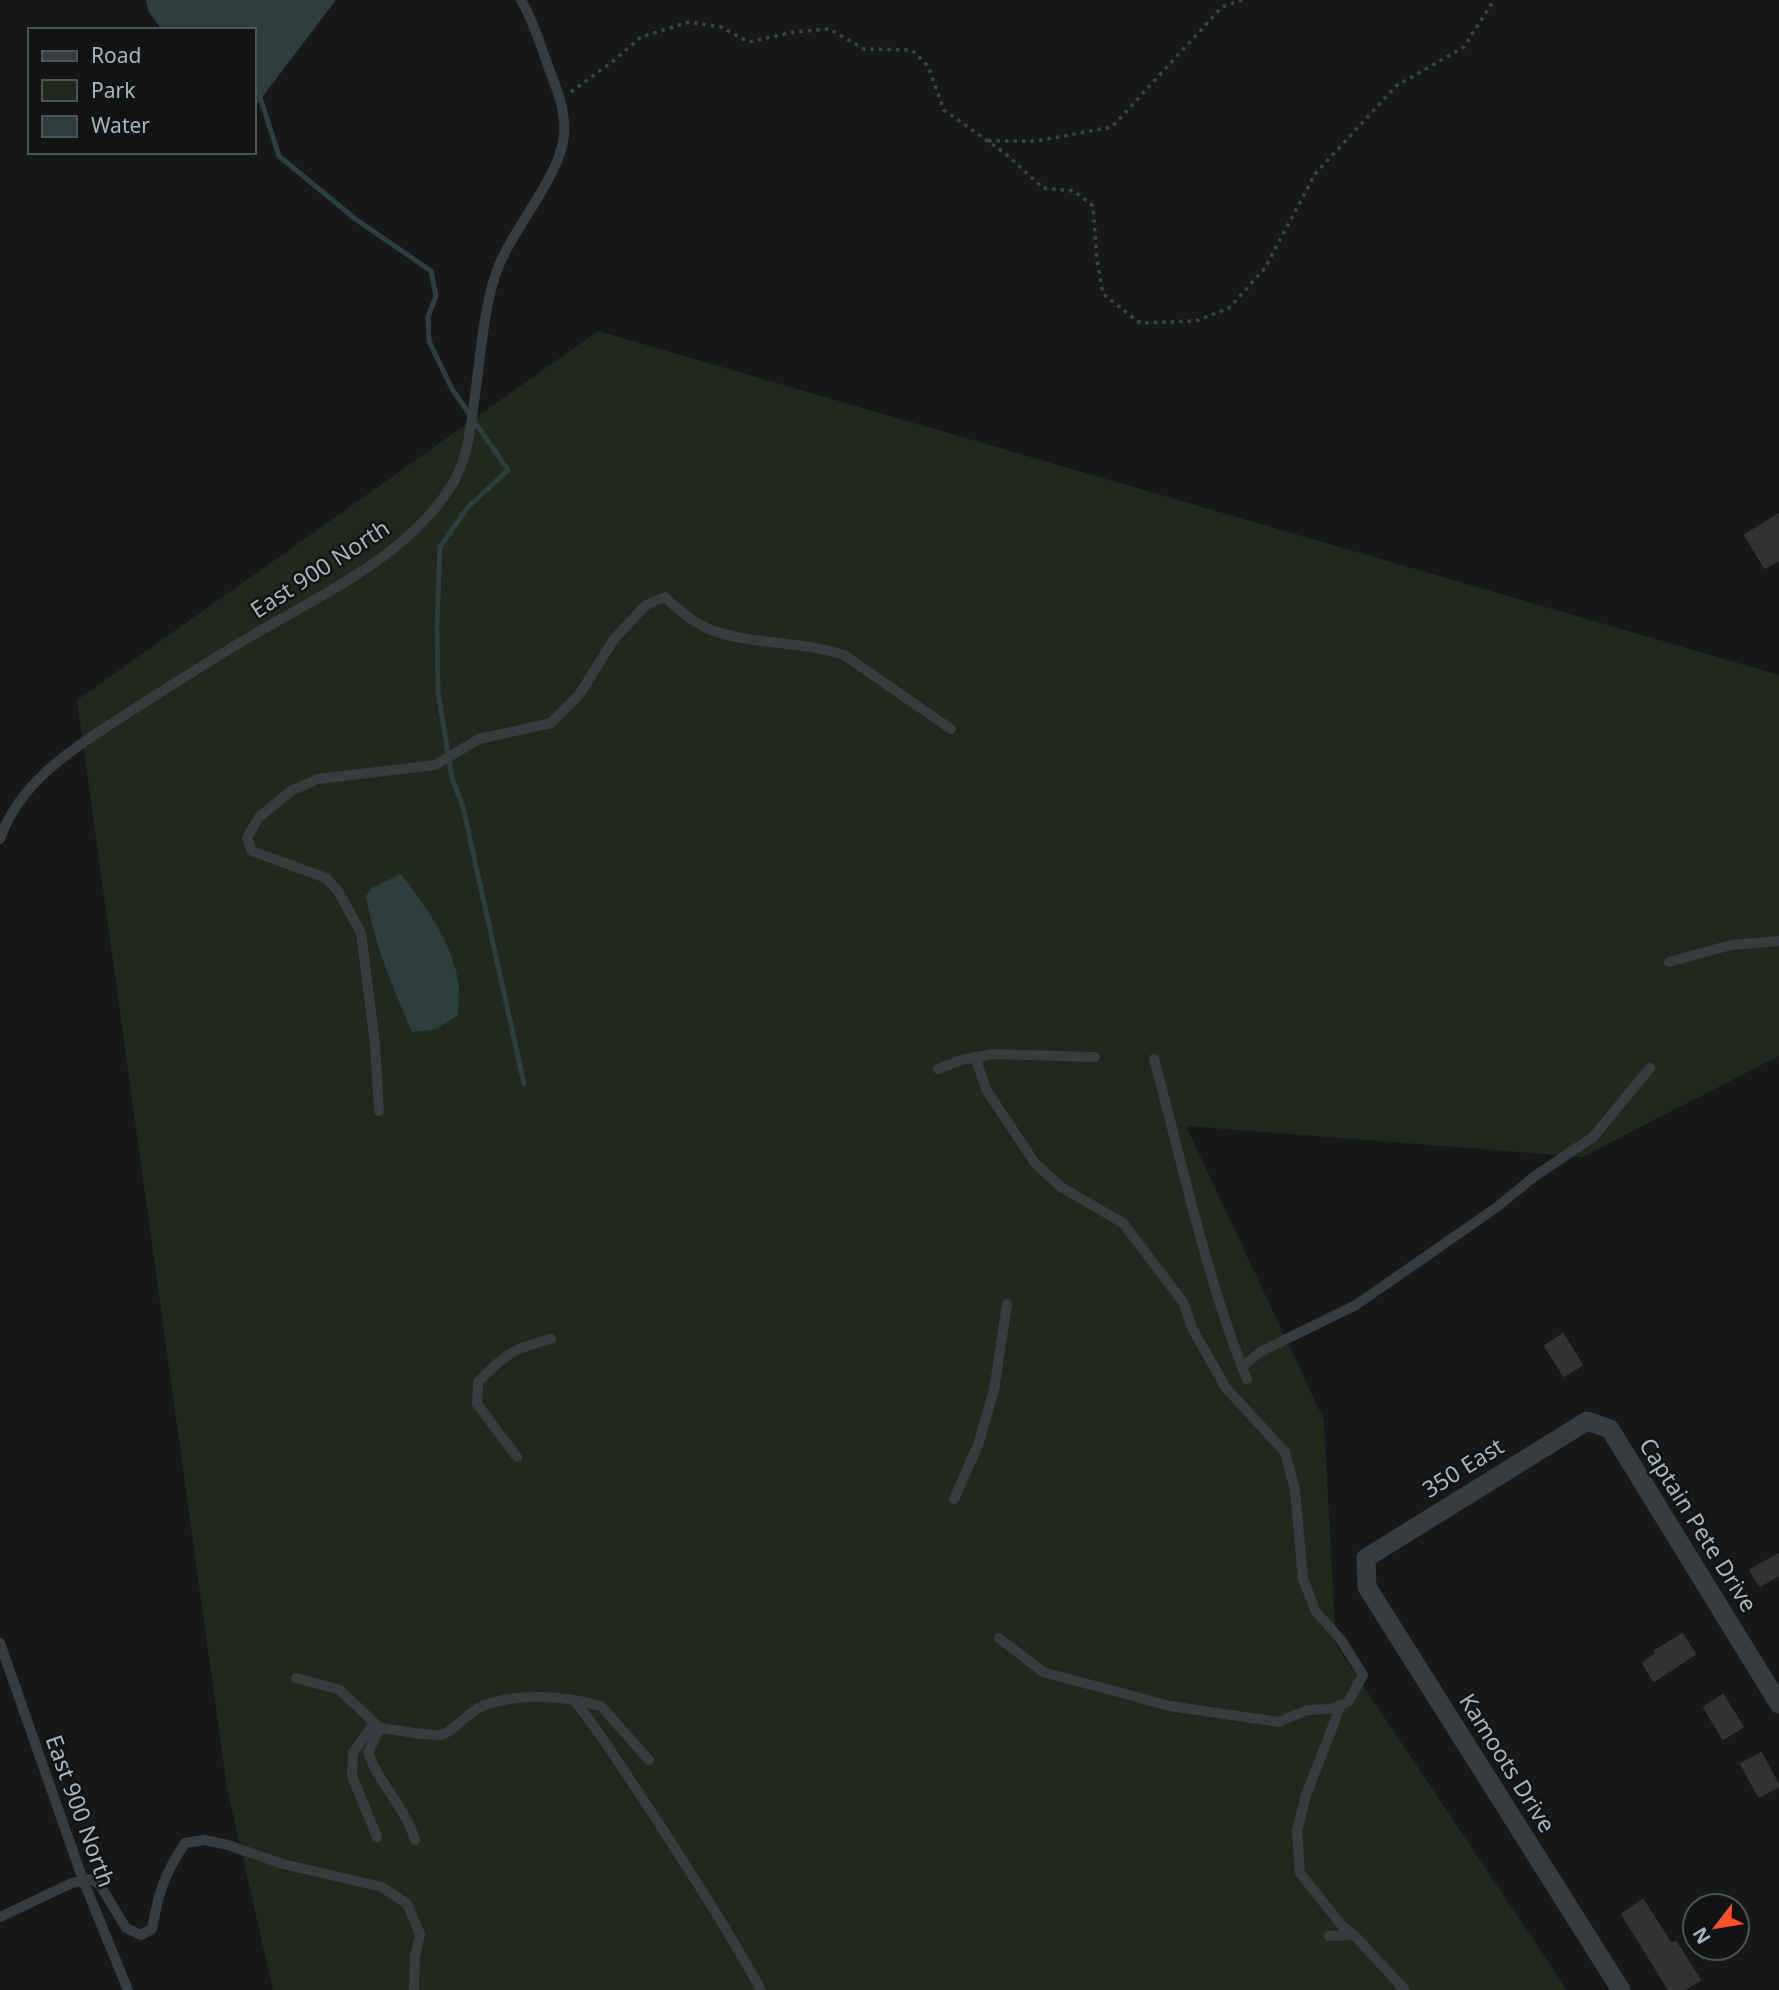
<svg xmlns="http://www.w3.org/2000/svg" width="1779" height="1990" viewBox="0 0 1779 1990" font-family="'Noto Sans',sans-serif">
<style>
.green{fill:#21281e}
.water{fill:#2c3e3e}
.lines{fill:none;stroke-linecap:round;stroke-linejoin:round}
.stream{stroke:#2c3e3e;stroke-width:5}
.building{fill:#323335;stroke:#313335;stroke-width:2}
.path{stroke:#3d4445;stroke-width:3.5;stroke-dasharray:3.5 5;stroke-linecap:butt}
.lane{stroke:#383c3e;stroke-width:10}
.street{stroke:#383c3e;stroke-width:19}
.labels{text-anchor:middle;stroke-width:5;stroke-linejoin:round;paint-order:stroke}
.street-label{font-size:23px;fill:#a8b6ba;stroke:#121314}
</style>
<rect width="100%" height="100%" fill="#171819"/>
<!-- green -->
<path class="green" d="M598,331L1779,675V1056L1582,1157L1186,1126L1324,1420L1336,1645L1567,1990H273L227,1788L77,700Z"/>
<!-- water -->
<g class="water">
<path d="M146,0H336L257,104L254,105V30H162L148,11Z"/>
<path d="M401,874C426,907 454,944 459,987C459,996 458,1006 458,1015L437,1029L412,1032C393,988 374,944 366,896L372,888Z"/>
</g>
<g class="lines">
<!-- stream -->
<path class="stream" d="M259,94L279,156L354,218L431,271L436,296L428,317L429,341L452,389L508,470L467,508L440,547L437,623L438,692L452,778L463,807L524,1084"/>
</g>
<!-- building -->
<g class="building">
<path d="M1779,514V560L1765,568L1745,535Z"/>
<path d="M1563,1334L1582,1365L1564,1376L1545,1346Z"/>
<path d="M1779,1554V1575L1760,1586L1750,1570Z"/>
<path d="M1682,1634L1695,1654L1654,1681L1643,1663L1657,1653L1655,1651Z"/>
<path d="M1723,1695L1743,1727L1723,1739L1704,1707Z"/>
<path d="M1761,1753L1779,1786L1759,1797L1741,1764Z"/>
<path d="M1643,1900L1671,1944L1676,1942L1700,1980L1683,1990H1669L1622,1914Z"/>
</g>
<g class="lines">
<!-- path -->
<g class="path">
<path d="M571,92L612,62L641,37L689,22L721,27L749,42L793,32L829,29L864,49L912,50L928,66L944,110L1006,154L1043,188L1074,191L1093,206L1097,260L1103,294L1140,323L1196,321L1229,308L1265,268L1315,174L1396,86L1464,47L1494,0"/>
<path d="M988,141H1037L1112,127L1222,7L1242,0"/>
</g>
<!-- lane -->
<g class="lane">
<path d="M0,839C19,783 70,751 117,720C162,691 207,662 253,635C322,594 410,555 453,483C466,461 470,434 473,409C480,366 482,314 496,273C511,230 560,177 564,136C566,111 557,89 548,66C540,44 533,20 521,0"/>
<path d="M1669,962L1731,945L1779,941"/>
<path d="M975,1057L987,1091L1035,1163L1061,1187L1123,1223L1183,1302L1193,1330L1226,1388L1285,1452L1295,1490L1303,1579L1316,1612L1341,1640L1363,1675L1348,1702L1331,1709L1307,1710L1279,1722L1170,1706L1043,1672L999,1638"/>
<path d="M1154,1059C1182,1162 1204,1268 1242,1367"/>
<path d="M938,1069L961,1060L993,1054L1095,1057"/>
<path d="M379,1111L375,1044L361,933L338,891L326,878L252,851L247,838L259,817L291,791L318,779L435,765L479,739L551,723L579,695L614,639L646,605L665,597C679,611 695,624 714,631C754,645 803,641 844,655L951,729"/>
<path d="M1247,1379L1242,1367L1260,1352L1356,1305L1497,1207L1535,1176L1593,1137L1650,1068"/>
<path d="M517,1457L477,1404L478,1382C504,1355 514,1348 551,1339"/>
<path d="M954,1499L978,1445L994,1390L1007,1304"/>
<path d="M0,1643L83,1880L128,1990"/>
<path d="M296,1678L340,1690L380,1728C393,1729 435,1738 444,1734C458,1727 468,1712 483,1706C519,1692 565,1696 601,1706L649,1760"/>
<path d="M575,1701C604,1738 628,1777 654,1816C691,1873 728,1930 761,1990"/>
<path d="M1341,1705L1306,1795L1297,1831L1300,1873L1343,1927L1354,1935"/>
<path d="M374,1723L353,1753L352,1776L377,1837"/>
<path d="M380,1728L368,1752C379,1785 405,1806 415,1840"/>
<path d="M0,1917L72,1883L91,1879L100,1885L126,1928L141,1935L152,1929C159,1891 164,1875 185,1843L204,1840L228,1845L283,1864L382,1887L407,1904L420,1934L415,1957L414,1990"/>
<path d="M1329,1936L1354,1935L1405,1990"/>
</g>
<!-- street -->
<path class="street" d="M1621,1990L1367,1587L1366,1558L1587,1421L1610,1429L1779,1704"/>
</g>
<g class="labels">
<!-- street labels -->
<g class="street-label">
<text transform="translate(320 569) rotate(-33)" y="8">East 900 North</text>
<text transform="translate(1463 1468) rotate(-32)" y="8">350 East</text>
<text transform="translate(1698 1525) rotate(58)" y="8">Captain Pete Drive</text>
<text transform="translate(1507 1763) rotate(58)" y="8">Kamoots Drive</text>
<text transform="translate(80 1811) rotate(70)" y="8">East 900 North</text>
</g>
</g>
<!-- legend -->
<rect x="28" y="28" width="228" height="126" fill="#121314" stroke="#4e5456" stroke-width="2"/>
<rect x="42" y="51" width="35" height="10" fill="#383c3e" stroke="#4e5456" stroke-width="2"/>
<text x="91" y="63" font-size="21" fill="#a8b6ba">Road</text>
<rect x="42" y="80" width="35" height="21" fill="#21281e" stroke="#4e5456" stroke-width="2"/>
<text x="91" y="98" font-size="21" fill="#a8b6ba">Park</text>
<rect x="42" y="116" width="35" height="21" fill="#2c3e3e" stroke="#4e5456" stroke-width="2"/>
<text x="91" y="133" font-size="21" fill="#a8b6ba">Water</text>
<!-- north arrow -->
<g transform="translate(1716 1927) rotate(239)"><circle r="33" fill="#121314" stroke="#4e5456" stroke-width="2"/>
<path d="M0-5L12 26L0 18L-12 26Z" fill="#fe522a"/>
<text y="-10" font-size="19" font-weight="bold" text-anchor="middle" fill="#a8b6ba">N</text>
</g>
</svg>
